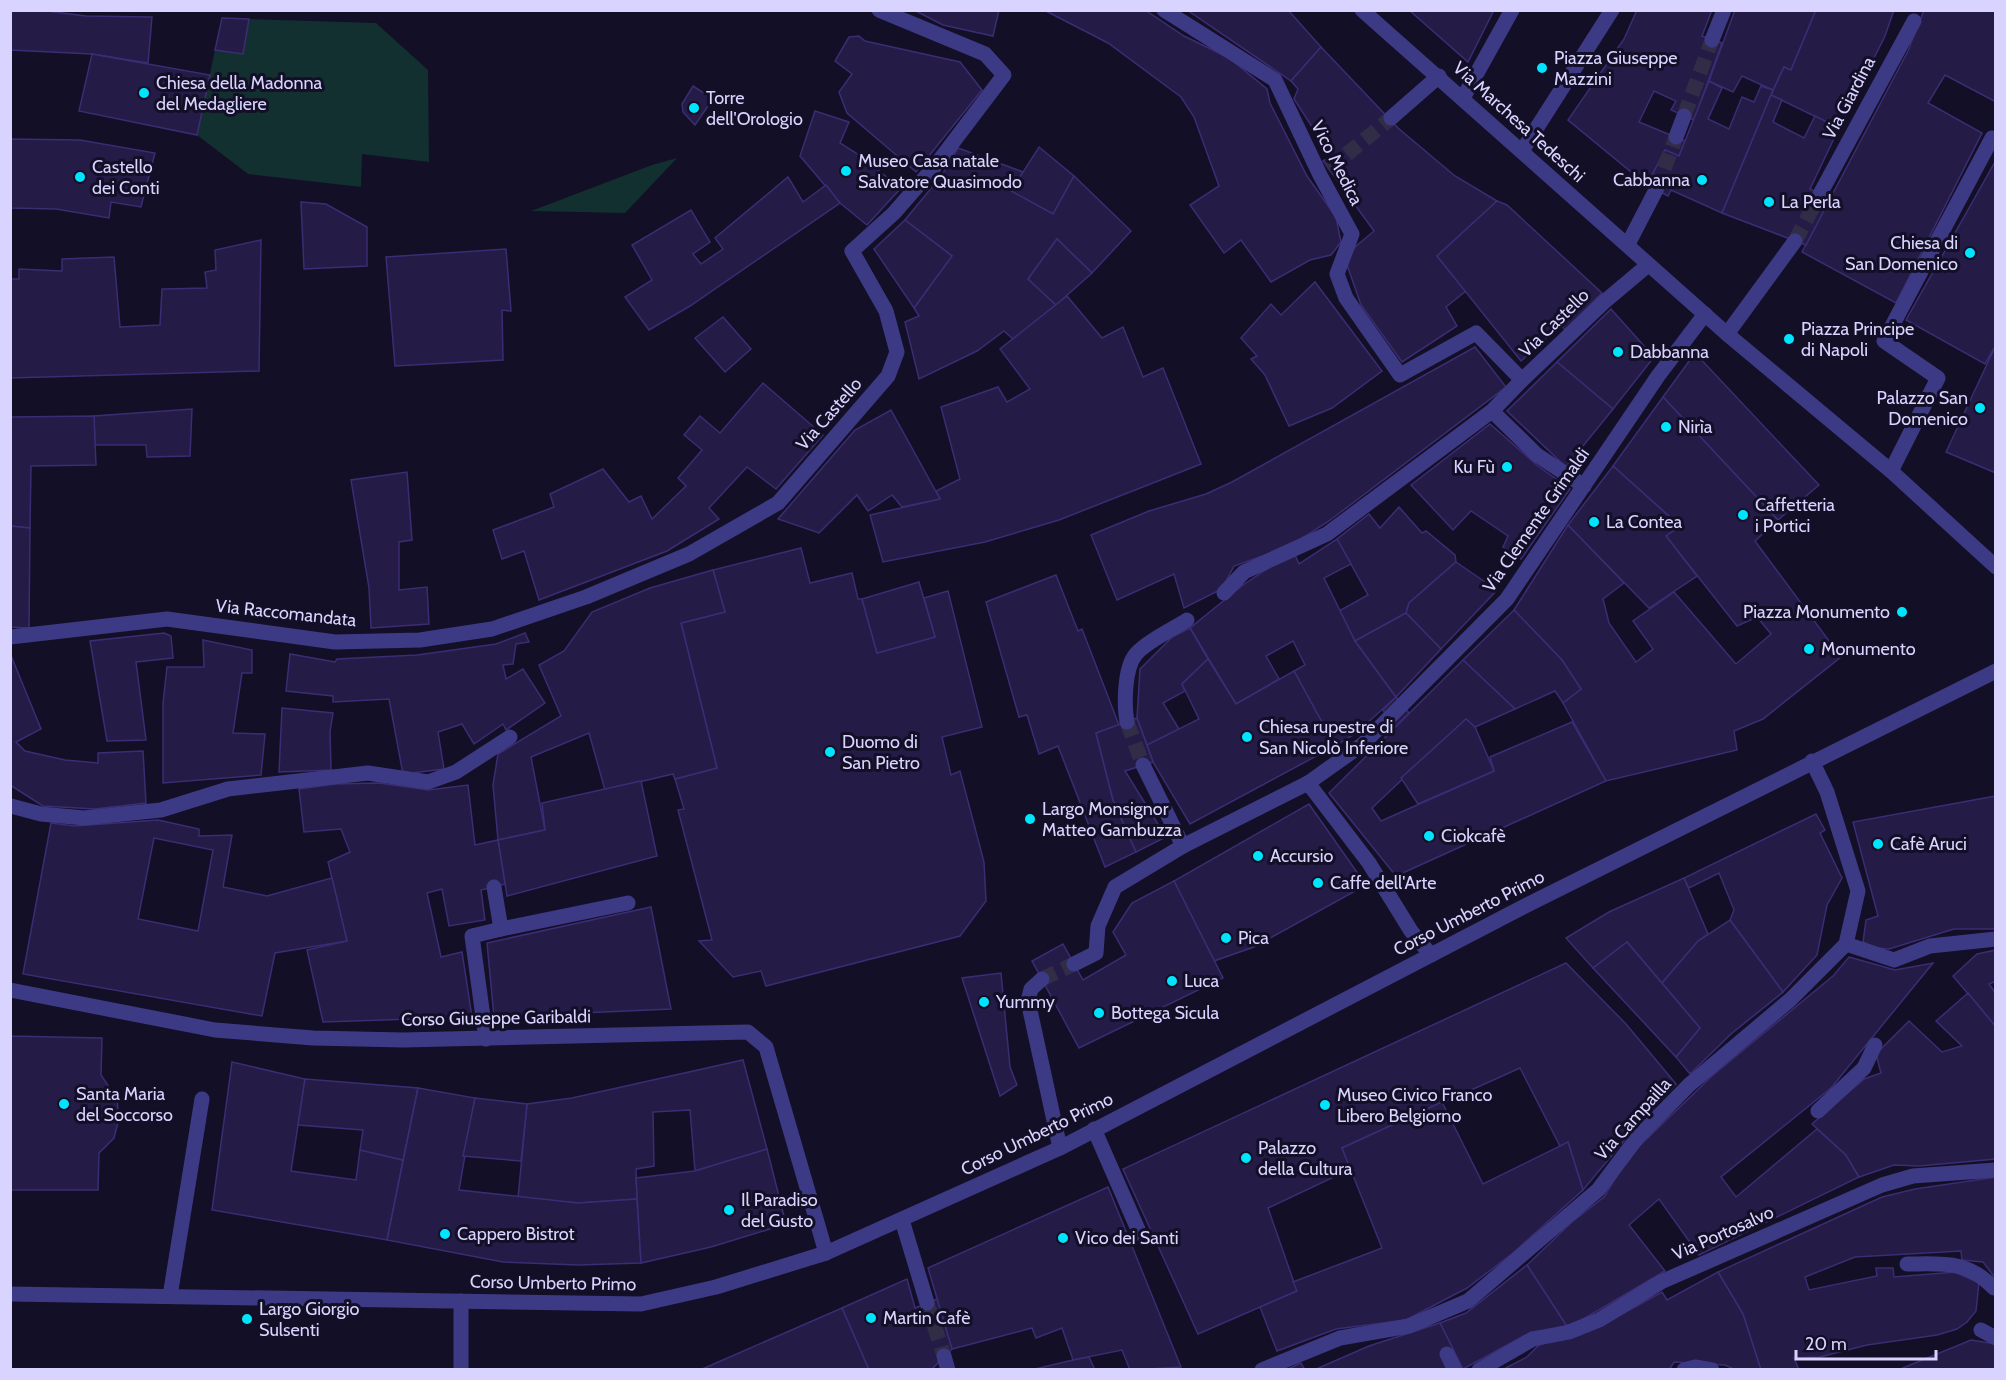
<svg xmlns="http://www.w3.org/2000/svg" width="2006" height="1380" viewBox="0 0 2006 1380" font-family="Cabin,sans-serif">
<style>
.green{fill:#12302f}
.building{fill:#241b47;stroke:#3b2d73;stroke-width:1.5;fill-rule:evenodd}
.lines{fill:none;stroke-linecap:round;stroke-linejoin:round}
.minor-tunnel{stroke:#312d47;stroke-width:15;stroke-dasharray:15 8;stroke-linecap:butt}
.minor{stroke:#3d3a85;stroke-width:15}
.poi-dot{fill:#00e5ff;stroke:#130f26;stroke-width:2}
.labels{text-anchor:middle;stroke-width:6;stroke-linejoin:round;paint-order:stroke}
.poi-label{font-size:18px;fill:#d9d4ff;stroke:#130f26;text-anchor:start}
.street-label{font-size:18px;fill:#d9d4ff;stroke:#130f26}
</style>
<rect width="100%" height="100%" fill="#130f26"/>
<!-- green -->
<g class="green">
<path d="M249,19L376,23L428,70L429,162L362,154L361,187L248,174L197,135L215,50L243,53Z"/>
<path d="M677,158L625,213L531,211L652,165Z"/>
</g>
<!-- building -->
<g class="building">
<path d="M10,10H39L86,16L152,17L148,63L92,54L10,50Z"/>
<path d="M914,10H999L993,36L943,25Z"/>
<path d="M1044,10H1145L1184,36L1229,58L1267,89L1270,103L1307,176L1336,217L1341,242L1331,255L1310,260L1271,282L1241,240L1224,253L1190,205L1219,186L1194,117L1181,97L1108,43Z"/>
<path d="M1187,10H1288L1321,47L1291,81Z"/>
<path d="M1409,10H1494L1468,62Z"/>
<path d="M1637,10H1712L1702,36L1722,43L1694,120L1671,110L1676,101L1654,91L1639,122L1685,141L1679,156L1665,150L1647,185L1568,120L1624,39Z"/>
<path d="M1735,10H1816L1791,70L1784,67L1773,90L1742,76L1733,92L1709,81Z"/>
<path d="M1816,10H1894L1885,36L1839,128L1771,95L1784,67L1791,70Z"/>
<path d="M1924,10H1996V102L1945,75L1928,103L1982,133L1896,303L1802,252L1908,51Z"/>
<path d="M222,18L249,19L243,54L215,50Z"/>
<path d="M859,36L865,41L960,62L982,90L916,172L847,113L839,92L852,74L835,61L849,37Z"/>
<path d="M1321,47L1398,128L1455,176L1497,201L1437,256L1466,291L1446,307L1457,326L1402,362L1361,305L1346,262L1355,247L1374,231L1323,161L1331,156L1294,99L1298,89L1291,81Z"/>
<path d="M92,54L210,75L197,135L79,111Z"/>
<path d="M1709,81L1722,88L1708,119L1729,129L1742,97L1754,102L1761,86L1773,90L1722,213L1671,190L1668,196L1647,185L1665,150L1679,156Z"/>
<path d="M693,86L713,99L695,125L683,112L682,104Z"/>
<path d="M1771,95L1782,100L1773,122L1804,138L1815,116L1839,128L1810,189L1830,199L1806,245L1722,213Z"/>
<path d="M815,111L849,122L840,143L856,153L901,188L867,225L840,203L800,156Z"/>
<path d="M10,139L80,140L155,153L141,207L111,202L109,218L56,209L10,208Z"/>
<path d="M1039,147L1074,176L1053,214L1011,191Z"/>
<path d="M958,148L1023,172L1011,191L1053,214L1074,176L1131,231L1092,273L1057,239L1028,279L1056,305L1013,339L1004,331L977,351L919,379L905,322L919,316L914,308L952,256L905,220L942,175Z"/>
<path d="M1996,160V345L1985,364L1906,320Z"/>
<path d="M788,177L803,202L826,185L840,203L690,306L649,330L625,297L652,280L632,245L691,210L710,242L693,254L701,264L723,249L715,238Z"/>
<path d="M1497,201L1507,205L1602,293L1565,330L1561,325L1521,361L1437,256Z"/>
<path d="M301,202L326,204L367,227V266L304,269Z"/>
<path d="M905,220L952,256L914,308L874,249Z"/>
<path d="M1057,239L1092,273L1056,305L1028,279Z"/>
<path d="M261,240L259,371L10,378V279H19V269L62,271V259L114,257L120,327L160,325L162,289L207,288L205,272L216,270L215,250Z"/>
<path d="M506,249L511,311L502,310L503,360L395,366L386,257Z"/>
<path d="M1315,282L1382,371L1332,408L1289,426L1265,375L1251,359L1257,356L1241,338L1271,304L1281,315Z"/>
<path d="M1067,296L1102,338L1123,327L1143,377L1163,368L1201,464L1059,520L985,542L883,562L870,515L940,499L936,491L960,479L941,407L998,387L1007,402L1030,389L1000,349Z"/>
<path d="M1611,309L1654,357L1613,409L1557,362Z"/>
<path d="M723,317L751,349L725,372L695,338Z"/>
<path d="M1996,345V473L1946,452Z"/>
<path d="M1475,347L1506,387L1329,521L1290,546L1234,566L1222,589L1184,608L1174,574L1117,600L1091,535L1149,511L1206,494L1232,482Z"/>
<path d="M1695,353L1819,485L1778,520L1663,397Z"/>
<path d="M1557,362L1613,409L1566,467L1507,411Z"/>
<path d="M763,383L823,435L776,489L747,467L709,508L719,519L667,551L539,600L524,551L502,559L493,530L554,507L550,494L603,469L629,502L641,496L652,519L686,486L678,478L702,450L684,435L700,416L720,433Z"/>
<path d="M1663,397L1778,520L1755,541L1841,657L1763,719L1734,731L1737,750L1606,781L1563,703L1581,689L1562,660L1514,610L1568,525L1624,583L1603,599L1609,623L1636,662L1653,649L1633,621L1674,592L1736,664L1771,634L1757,617L1737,626L1666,536L1680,526L1613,466Z"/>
<path d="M192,409L190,456L147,457L146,445H95L94,416Z"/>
<path d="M891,410L940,499L902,507L892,495L868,511L857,495L819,533L778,519L855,430Z"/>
<path d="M94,416L96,465L31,466L30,528L10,526V417Z"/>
<path d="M1490,424L1538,466L1570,489L1521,559L1503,547L1508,536L1471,511L1453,530L1411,485Z"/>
<path d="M1613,466L1680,526L1666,536L1697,576L1649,608L1568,525Z"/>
<path d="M407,472L412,540L399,542V590L427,587L429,624L371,628L369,588L351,480Z"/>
<path d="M1399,507L1422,533L1426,531L1455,555L1456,562L1409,603L1406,613L1355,641L1339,611L1368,595L1337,539L1369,514L1380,528Z"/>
<path d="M10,526L30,528L29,628L10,627Z"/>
<path d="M1337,539L1351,564L1324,578L1355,641L1396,697L1355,734L1335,746L1294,671L1305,665L1293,641L1266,656L1279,679L1236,704L1190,628L1243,585L1276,563L1295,555L1299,564Z"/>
<path d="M801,548L810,583L852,573L858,599H862L877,653L935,637L924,598L948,591L982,727L942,737L951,775L960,771L984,862L986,901L960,936L766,986L761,971L733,977L699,941L712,940L678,810L684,809L675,779L717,768L681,623L725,612L713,570Z"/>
<path d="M1456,562L1497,590L1441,649L1406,613L1409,603Z"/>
<path d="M713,570L725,612L681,623L717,768L675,779L673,774L605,790L589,733L531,757L545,830L498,840L493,785L498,754L561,716L539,665L564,651L592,612L650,588Z"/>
<path d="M1056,575L1078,631L1082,629L1119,725L1096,733L1113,800L1136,852L1105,867L1058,746L1039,754L1027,715L1019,717L986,602Z"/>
<path d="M919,582L935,637L877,653L862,599Z"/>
<path d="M1514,610L1562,660L1581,689L1563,703L1555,691L1515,709L1463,660Z"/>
<path d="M1406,613L1441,649L1396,697L1355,641Z"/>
<path d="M1190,628L1208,659L1182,684L1185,691L1163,703L1179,729L1147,745L1137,718L1140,669L1172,637Z"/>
<path d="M164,633L171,636L173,658L136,662L146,740L107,741L90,641Z"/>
<path d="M525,633L529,642L516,644L513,664L503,665L506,679L523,669L545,703L506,730L503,724L474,744L462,724L438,732L444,769L403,774L389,699L333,702V696L286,691L290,654L335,662L337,659L417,655L496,644Z"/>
<path d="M203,640L252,650V673H242L233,733L265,734L261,775L163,783V703L167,667H204Z"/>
<path d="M10,653L41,729L16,742L25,751L65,760L98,763V753L143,751L146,803L95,809L43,806L10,785Z"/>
<path d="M1208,659L1236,704L1294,671L1335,746L1190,824L1153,762L1147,745L1199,719L1182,684Z"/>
<path d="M1463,660L1515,709L1475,727L1466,719L1372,808L1381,821L1494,771L1490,757L1572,722L1606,781L1396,876L1329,793Z"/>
<path d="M1396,697L1409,713L1395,727L1383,710Z"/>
<path d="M282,708L333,713L330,732L331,770L279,772Z"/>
<path d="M1137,718L1153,762L1125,771L1166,837L1136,852L1113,800L1096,733Z"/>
<path d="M1466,719L1475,727L1494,771L1418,804L1401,778Z"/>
<path d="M641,781L657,856L507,896L498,840L545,830L542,803Z"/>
<path d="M379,783L428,790L468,785L475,845L498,840L505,884L481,890L485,920L449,926L442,889L427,893L441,957L462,952L472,1017L323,1022L307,950L347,941L328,862L350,852L341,829L304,832L299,789L335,784Z"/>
<path d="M1996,796V929H1954L1889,949L1876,948L1863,942L1866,920L1878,916L1853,822Z"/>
<path d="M1309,804L1366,885L1254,947L1214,961L1174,881Z"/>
<path d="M1816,814L1825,830L1820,833L1842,878L1827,905L1817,955L1783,992L1730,920L1734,910L1719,873L1689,888L1684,878Z"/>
<path d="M158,820L199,829V836L232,835L223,887L267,896L332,878L347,941L275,953L262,1016L23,974L51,823L75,826ZM154,838L213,850L198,931L138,919Z"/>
<path d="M1684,878L1708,934L1698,941L1662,983L1627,942L1593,968L1566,938L1609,912Z"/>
<path d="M1174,881L1223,978L1079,1048L1032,961L1063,944L1083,980L1126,955L1113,932L1132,903Z"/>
<path d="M651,907L671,1009L494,1017L487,943Z"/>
<path d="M1730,920L1783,992L1731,1034L1690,1074L1676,1057L1700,1028L1662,983L1698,941Z"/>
<path d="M1627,942L1700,1028L1676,1057L1593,968Z"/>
<path d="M1996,950V981L1989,984L1996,994V1027L1953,976L1977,954Z"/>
<path d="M1849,957L1895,970L1933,963L1831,1088L1721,1177L1736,1197L1817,1129L1846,1155L1859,1177L1699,1255L1659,1199L1629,1225L1665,1271L1568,1328L1527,1265L1572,1222L1604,1197L1629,1156L1712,1076L1833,976Z"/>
<path d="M1566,963L1626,1024L1676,1084L1634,1129L1583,1190L1568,1142L1560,1146L1520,1068L1342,1148L1351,1169L1268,1208L1297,1291L1198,1334L1123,1169Z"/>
<path d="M1001,973L1010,1067L1017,1085L1000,1096L962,978Z"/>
<path d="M1968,993L1996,1027V1159L1919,1166L1894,1165L1859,1177L1846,1155L1812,1124L1864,1079L1881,1073L1876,1054L1909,1021L1942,1052L1962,1046L1936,1021Z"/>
<path d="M10,1011L11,1036L102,1038L101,1075L117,1099L119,1119L114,1138L99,1153L98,1190H10Z"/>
<path d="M743,1060L767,1149L695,1171L690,1110L653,1112L654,1166L636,1169L637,1199L578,1203L518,1198L527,1104L572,1098Z"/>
<path d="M232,1062L305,1079L291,1171L356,1180L360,1150L403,1160L387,1240L212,1210Z"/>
<path d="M305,1079L418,1088L403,1160L360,1150L363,1130L298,1125Z"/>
<path d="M418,1088L475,1098L459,1190L578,1203L637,1199L641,1263L578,1265L503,1262L387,1240Z"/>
<path d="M475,1098L527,1104L521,1161L463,1156Z"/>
<path d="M1442,1102L1483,1184L1568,1142L1583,1190L1513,1253L1467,1288L1406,1320L1336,1329L1277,1351L1260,1307L1297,1291L1293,1282L1382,1248L1342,1148Z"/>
<path d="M767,1149L786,1224L711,1247L641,1263L636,1178L695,1171Z"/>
<path d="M1996,1177V1279L1983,1262L1962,1260L1961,1251L1855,1257L1805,1277L1809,1290L1877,1276L1876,1268H1893L1894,1277L1955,1272L1979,1283L1976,1311L1967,1322L1957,1329L1937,1335L1867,1345L1820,1357L1794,1358L1799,1370H1761L1743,1314L1718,1272L1882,1197L1915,1189Z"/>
<path d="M1108,1187L1181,1367L1130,1370L1122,1350L1073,1360L1062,1328L1036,1338L1032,1328L952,1349L928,1268Z"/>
<path d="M1527,1265L1568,1328L1531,1332L1463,1369L1440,1323L1466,1313Z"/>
<path d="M1718,1272L1743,1314L1761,1370H1736L1725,1365L1674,1362L1669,1370H1502L1527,1357L1539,1345L1606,1323L1662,1292L1667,1300Z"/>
<path d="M907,1279L915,1308L937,1299L952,1349L931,1370H869L842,1308Z"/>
<path d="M842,1308L869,1370H700Z"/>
<path d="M1440,1323L1454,1351L1442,1358L1447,1370H1314L1369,1346Z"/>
<path d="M1971,1340L1996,1344V1370H1898Z"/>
<path d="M1089,1357L1095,1370H1031L1073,1360Z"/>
<path d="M1301,1363L1305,1370H1286Z"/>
</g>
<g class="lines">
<!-- minor-tunnel -->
<g class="minor-tunnel">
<path d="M1684,116L1712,40"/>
<path d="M1329,169L1391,118"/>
<path d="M1656,190L1676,137"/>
<path d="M1795,241L1820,194"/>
<path d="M1127,722L1143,765"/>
<path d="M1042,979L1074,964"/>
<path d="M927,1303L944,1356"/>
</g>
<!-- minor -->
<g class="minor">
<path d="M1164,10L1275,80L1320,175L1352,234L1337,274L1346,298L1400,375L1476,333L1522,380L1604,302L1648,265"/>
<path d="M1362,10L1727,334L1891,471L1996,567"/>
<path d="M1712,40L1724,10"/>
<path d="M1463,98L1512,10"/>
<path d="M1391,118L1439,76"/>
<path d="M1676,137L1684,116"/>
<path d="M1522,151L1612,10"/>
<path d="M1820,194L1914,21"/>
<path d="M1628,244L1656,190"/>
<path d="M1727,334L1795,241"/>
<path d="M1492,411L1537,455L1584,486"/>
<path d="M1891,471L1938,378L1884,341L1992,138"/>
<path d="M1224,593L1244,572L1327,534L1492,411L1522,380"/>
<path d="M10,637L167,619L335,642L420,640L492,629L586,597L689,554L778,503L888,376L897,352L886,311L852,251L894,213L935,166L1004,75L985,54L879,10"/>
<path d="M1127,722C1124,705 1124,668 1136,654C1146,642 1173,629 1187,620"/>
<path d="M1143,765L1183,846L1308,783L1363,744L1507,599L1658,376L1705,314"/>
<path d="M1308,783L1369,863L1411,931L1431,955"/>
<path d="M11,806L41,814L84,818L161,810L228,789L368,773L428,782L456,772L510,737"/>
<path d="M501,929L628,903"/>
<path d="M1846,944L1894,960L1930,946L1996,939"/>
<path d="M1074,964L1096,953L1098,926L1115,887L1183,846"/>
<path d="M1042,979L1031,989L1028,1001L1060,1148"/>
<path d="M10,990L215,1030L313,1038L403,1040L748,1032L766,1047L826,1253"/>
<path d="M486,1039L472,936L501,929L494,887"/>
<path d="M1818,1111L1864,1068L1875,1045"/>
<path d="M1094,1129L1140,1234"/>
<path d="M902,1220L927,1303"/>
<path d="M1907,1264C1943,1264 1967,1260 1994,1288"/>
<path d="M10,1294L641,1304L716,1287L826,1253L1060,1148L1527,905L1996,671"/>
<path d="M170,1296L202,1099"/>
<path d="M1981,1330L1996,1338"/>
<path d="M1447,1354L1455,1370"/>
<path d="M944,1356L948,1370"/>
<path d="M461,1370V1301"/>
<path d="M1262,1370L1340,1338L1409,1326L1468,1301L1598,1190L1637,1138L1689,1085L1790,1000L1846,944L1858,891L1827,792L1812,761"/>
<path d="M1479,1370L1533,1339L1569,1332L1599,1320L1661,1282L1882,1185L1913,1176L1996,1170"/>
<path d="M1684,1370L1695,1367L1712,1370"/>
</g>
</g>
<!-- markers -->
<g class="poi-dot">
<circle cx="1542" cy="68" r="6"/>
<circle cx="144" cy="93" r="6"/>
<circle cx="694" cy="108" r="6"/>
<circle cx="846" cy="171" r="6"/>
<circle cx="80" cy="177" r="6"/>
<circle cx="1702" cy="180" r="6"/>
<circle cx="1769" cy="202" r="6"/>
<circle cx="1970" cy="253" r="6"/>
<circle cx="1789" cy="339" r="6"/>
<circle cx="1618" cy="352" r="6"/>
<circle cx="1980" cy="408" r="6"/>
<circle cx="1666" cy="427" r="6"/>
<circle cx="1507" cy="467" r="6"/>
<circle cx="1743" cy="515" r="6"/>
<circle cx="1594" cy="522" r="6"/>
<circle cx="1902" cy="612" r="6"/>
<circle cx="1809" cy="649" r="6"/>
<circle cx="1247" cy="737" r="6"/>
<circle cx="830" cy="752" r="6"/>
<circle cx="1030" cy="819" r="6"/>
<circle cx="1429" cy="836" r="6"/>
<circle cx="1878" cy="844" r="6"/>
<circle cx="1258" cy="856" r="6"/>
<circle cx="1318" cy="883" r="6"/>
<circle cx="1226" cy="938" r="6"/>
<circle cx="1172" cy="981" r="6"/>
<circle cx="984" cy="1002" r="6"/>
<circle cx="1099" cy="1013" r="6"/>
<circle cx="64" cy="1104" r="6"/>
<circle cx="1325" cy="1105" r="6"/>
<circle cx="1246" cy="1158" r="6"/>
<circle cx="729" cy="1210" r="6"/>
<circle cx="445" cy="1234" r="6"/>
<circle cx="1063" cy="1238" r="6"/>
<circle cx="871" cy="1318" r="6"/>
<circle cx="247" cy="1319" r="6"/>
</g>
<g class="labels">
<!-- poi labels -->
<g class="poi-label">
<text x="1554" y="64">Piazza Giuseppe<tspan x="1554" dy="21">Mazzini</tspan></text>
<text x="156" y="89">Chiesa della Madonna<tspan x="156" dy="21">del Medagliere</tspan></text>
<text x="706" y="104">Torre<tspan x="706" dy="21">dell'Orologio</tspan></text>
<text x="858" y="167">Museo Casa natale<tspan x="858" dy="21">Salvatore Quasimodo</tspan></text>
<text x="92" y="173">Castello<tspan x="92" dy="21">dei Conti</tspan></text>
<text x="1690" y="186" text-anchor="end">Cabbanna</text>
<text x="1781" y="208">La Perla</text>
<text x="1958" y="249" text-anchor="end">Chiesa di<tspan x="1958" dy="21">San Domenico</tspan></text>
<text x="1801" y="335">Piazza Principe<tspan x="1801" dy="21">di Napoli</tspan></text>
<text x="1630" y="358">Dabbanna</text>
<text x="1968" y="404" text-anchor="end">Palazzo San<tspan x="1968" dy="21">Domenico</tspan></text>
<text x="1678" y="433">Nirìa</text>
<text x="1495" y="473" text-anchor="end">Ku Fù</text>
<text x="1755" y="511">Caffetteria<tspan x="1755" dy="21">i Portici</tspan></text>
<text x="1606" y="528">La Contea</text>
<text x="1890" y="618" text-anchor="end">Piazza Monumento</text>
<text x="1821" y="655">Monumento</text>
<text x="1259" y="733">Chiesa rupestre di<tspan x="1259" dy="21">San Nicolò Inferiore</tspan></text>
<text x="842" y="748">Duomo di<tspan x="842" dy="21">San Pietro</tspan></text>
<text x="1042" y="815">Largo Monsignor<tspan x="1042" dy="21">Matteo Gambuzza</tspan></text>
<text x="1441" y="842">Ciokcafè</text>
<text x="1890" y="850">Cafè Aruci</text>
<text x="1270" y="862">Accursio</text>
<text x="1330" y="889">Caffe dell'Arte</text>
<text x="1238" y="944">Pica</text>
<text x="1184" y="987">Luca</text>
<text x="996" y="1008">Yummy</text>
<text x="1111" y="1019">Bottega Sicula</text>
<text x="76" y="1100">Santa Maria<tspan x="76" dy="21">del Soccorso</tspan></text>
<text x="1337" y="1101">Museo Civico Franco<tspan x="1337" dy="21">Libero Belgiorno</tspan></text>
<text x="1258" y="1154">Palazzo<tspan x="1258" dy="21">della Cultura</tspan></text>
<text x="741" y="1206">Il Paradiso<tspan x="741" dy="21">del Gusto</tspan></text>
<text x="457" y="1240">Cappero Bistrot</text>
<text x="1075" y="1244">Vico dei Santi</text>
<text x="259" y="1315">Largo Giorgio<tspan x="259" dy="21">Sulsenti</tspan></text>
<text x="883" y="1324">Martin Cafè</text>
</g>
<!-- street labels -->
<g class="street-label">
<text transform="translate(1849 98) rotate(-62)" y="6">Via Giardina</text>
<text transform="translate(1519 122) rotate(42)" y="6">Via Marchesa Tedeschi</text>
<text transform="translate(1337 163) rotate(63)" y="6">Vico Medica</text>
<text transform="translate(1554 323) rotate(-44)" y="6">Via Castello</text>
<text transform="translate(829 414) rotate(-49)" y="6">Via Castello</text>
<text transform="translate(1536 520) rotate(-55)" y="6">Via Clemente Grimaldi</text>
<text transform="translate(286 613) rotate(6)" y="6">Via Raccomandata</text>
<text transform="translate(1469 913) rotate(-27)" y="6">Corso Umberto Primo</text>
<text transform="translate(496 1018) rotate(-1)" y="6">Corso Giuseppe Garibaldi</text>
<text transform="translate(1633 1119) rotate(-48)" y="6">Via Campailla</text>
<text transform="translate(1037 1134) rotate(-26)" y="6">Corso Umberto Primo</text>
<text transform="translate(1723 1233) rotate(-24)" y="6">Via Portosalvo</text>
<text transform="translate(553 1283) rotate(1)" y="6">Corso Umberto Primo</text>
</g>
</g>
<!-- border -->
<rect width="2006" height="1380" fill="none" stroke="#d9d4ff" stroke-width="24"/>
<!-- scale -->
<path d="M1796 1350v9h140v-9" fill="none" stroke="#d9d4ff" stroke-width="3"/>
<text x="1805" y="1350" font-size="18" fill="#d9d4ff" stroke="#130f26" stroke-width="4.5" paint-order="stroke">20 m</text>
</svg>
